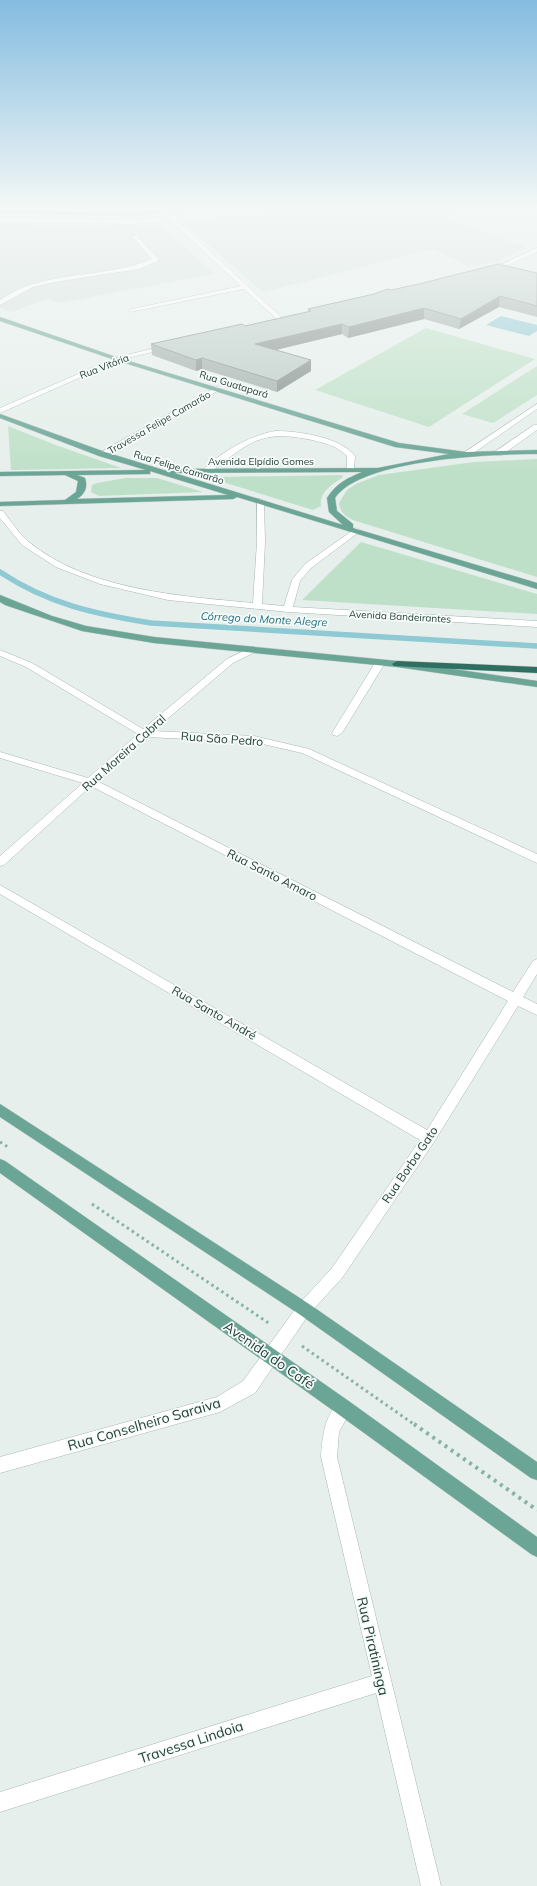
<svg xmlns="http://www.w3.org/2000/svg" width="537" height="1886" viewBox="0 0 537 1886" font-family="Mulish,sans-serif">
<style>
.built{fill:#d4dfda}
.green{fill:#bfe0c8}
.water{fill:#8ec9d4}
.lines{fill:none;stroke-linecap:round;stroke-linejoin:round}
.stream-far1{stroke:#8ec9d4;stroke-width:3.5}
.stream{stroke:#8ec9d4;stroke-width:5.5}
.minor-casing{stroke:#a8b8b2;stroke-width:1}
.major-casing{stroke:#c2cac8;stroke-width:1}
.highway-casing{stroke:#c2cac8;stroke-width:1}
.path-far1{stroke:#86b3a5;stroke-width:3;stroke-dasharray:2.5 3.5;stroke-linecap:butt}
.path{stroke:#86b3a5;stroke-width:4;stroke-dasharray:3 4.5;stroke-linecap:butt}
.minor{fill:#fff;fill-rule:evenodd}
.major{fill:#6aa596;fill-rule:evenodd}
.highway{fill:#2f6f62;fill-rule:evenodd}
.wall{fill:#a1aea9}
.shaded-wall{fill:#838d89}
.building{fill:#bbcac4;stroke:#838d89}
.labels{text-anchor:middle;stroke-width:3.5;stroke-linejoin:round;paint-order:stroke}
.far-street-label{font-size:10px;fill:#24423a;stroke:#f7fbf9}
.far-water-label{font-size:11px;font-style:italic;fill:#1c6f80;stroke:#f7fbf9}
.street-label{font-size:12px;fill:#24423a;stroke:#f7fbf9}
.near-street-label{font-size:14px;fill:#24423a;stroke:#f7fbf9}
</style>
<rect width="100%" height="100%" fill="#e6efeb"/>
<!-- built -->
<g class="built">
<path d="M284,209H467L448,218L526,247L498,261L468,267L434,249L263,292L182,222Z"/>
<path d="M0,224L161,225L214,274L59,303L48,299L11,312L0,308Z"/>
</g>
<!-- green -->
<g class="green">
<path d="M426,328L535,359L429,427L315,390Z"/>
<path d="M537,366V395L493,423L462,414Z"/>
<path d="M8,426L53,444L121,468L11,470Z"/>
<path d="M537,459V577L356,521C347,518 340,513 339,503L347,490L356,484L379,475L474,462Z"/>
<path d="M342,475L343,477C333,484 319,492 321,506L313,510L213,479L214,477Z"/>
<path d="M126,478H157L203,492L99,496L91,492L92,485L97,483Z"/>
<path d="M361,542L537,594V614L302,600Z"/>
</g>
<!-- water -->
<path class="water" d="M501,316L537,325V331L529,336L486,325Z"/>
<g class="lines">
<!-- stream-far1 -->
<path class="stream-far1" d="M0,212L135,214L187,209"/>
<!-- stream -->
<path class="stream" d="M0,572C48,604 95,614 151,623L537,646"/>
<!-- minor casing -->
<g class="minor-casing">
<g id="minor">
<path d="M159,209H164L172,216L239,209H259L175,219L283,319V321H279L244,289L130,312V310L132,309L241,286L170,220L134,224L0,222V218L134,220L167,217Z"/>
<path d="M475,209H482L464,218L459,217Z"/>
<path d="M136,235L158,259V261L139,269L55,282L33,287L0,305V300C10,294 19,288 30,285C70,272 114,275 152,259L133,237Z"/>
<path d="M537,248V252L492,272L487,271Z"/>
<path d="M167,345L170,347L169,348L119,360L0,413V408L115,358Z"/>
<path d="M217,387L219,388V390L105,456L98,454Z"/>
<path d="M537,404V409L469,456L462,454Z"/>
<path d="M534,425H537V430L502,455H496V451Z"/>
<path d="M276,431C299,431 340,437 355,456L354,470L347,472V456C337,446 325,443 312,440C259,429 249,443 209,473L202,471C219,453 252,434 276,431Z"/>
<path d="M257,499H260L264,501L265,542L262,604L284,606L292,580L305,564L356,528L360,530L359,532L311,568L300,581L293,607L537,621V627L288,612L168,600L100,584L56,567L22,545L0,518V511H3C11,521 19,534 29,542C87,590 180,596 253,603L257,542Z"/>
<path d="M252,647L255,648L257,650L255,652L233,663L153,731L254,736L309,749L537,854V863L302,753L254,742L146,737L97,781L513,992L533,961L537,959V974L523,997L537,1004V1015L518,1006L434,1142L342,1278L309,1314L255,1393L220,1412L0,1473V1457L217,1397L243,1381L299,1304L332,1268L420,1140L0,894V885L427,1130L508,1001L91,786L4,865L0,866V856L83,783L0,758V752L88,778L138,734L26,667L0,656V650L32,663L143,729L227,659Z"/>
<path d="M380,660L385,663L342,733L337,736L333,735L332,733L375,663Z"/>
<path d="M344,1400L350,1402L352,1408L339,1432L337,1457L441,1886H421L376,1693L0,1812V1792L372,1676L321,1457C322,1439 325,1408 344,1400Z"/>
</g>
</g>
<!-- major casing -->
<g class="major-casing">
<g id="major">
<path d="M0,317L119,358L399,443L466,452L537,450V454C492,454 361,459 335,498L337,511L353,524V528L537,583V589L237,497L233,499L0,506V502L65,500L76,492L78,481L65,475L0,476V472L146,470L99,456L0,418V414L105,452L170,472V469H173L378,468L449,454L395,447L115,360L0,321ZM150,471L228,495L77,499C85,494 88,487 85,478L77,475L147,474H150ZM362,472C346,479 337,483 327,498L329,512L343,525L174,473Z"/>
<path d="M0,595L52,616L86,626L154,637L397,661L537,681V687L397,667L154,643L82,631L5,605L0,602Z"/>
<path d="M0,1104L309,1304L537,1462V1480L531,1478L299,1314L0,1117Z"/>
<path d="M0,1159L5,1161L350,1402L537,1537V1557L531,1554L338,1414L0,1173Z"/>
</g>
</g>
<!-- highway casing -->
<g class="highway-casing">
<path id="highway" d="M397,661L537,667V673L394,666L392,664Z"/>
</g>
<!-- path-far1 -->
<g class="path-far1">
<path d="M0,1142L8,1147"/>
<path d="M92,1204L270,1324"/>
<path d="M302,1346L415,1425"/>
</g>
<!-- path -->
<path class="path" d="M414,1424L537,1510"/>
<!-- minor -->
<use href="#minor" class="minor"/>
<!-- major -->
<use href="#major" class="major"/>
<!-- highway -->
<use href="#highway" class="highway"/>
</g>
<!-- wall -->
<path class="wall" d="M537,273V317L499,307L459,329L424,319L348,338L342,334L275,350L311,371L277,392L202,369L196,371L152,355L151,344L245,326L308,312V309L391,290Z"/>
<!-- shaded-wall -->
<g class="shaded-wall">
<path d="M500,296L499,307L459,329L461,319Z"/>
<path d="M424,308V319L348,338L349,327Z"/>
<path d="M342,324V334L255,355V344Z"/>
<path d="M202,358V369L196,371V360Z"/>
<path d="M311,360V371L277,392V381Z"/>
</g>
<!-- building -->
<path class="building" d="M498,264L537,273V306L500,296L461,319L424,308L349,327L342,324L255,344L311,360L277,381L202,358L196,360L151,344L242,324L245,326L311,311L308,309L374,294L388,289L391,290L419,284Z"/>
<!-- sky -->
<linearGradient id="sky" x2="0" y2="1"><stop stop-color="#84bce0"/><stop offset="0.44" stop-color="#f4f8f6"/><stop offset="1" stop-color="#f4f8f6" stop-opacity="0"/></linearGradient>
<rect width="537" height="473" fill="url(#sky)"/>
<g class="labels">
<!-- far-street labels -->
<g class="far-street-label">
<text transform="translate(104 366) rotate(-21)" y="4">Rua Vitória</text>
<text transform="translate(234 384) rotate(17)" y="4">Rua Guatapará</text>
<text transform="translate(159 422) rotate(-30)" y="4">Travessa Felipe Camarão</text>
<text x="261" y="465">Avenida Elpídio Gomes</text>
<text transform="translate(179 467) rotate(17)" y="4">Rua Felipe Camarão</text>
<text transform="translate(400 616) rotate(3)" y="4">Avenida Bandeirantes</text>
</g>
<!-- far-water labels -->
<g class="far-water-label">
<text transform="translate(264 619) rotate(3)" y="4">Córrego do Monte Alegre</text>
</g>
<!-- street labels -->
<g class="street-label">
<text transform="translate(222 739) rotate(4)" y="4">Rua São Pedro</text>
<text transform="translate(124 753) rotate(-42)" y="4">Rua Moreira Cabral</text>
<text transform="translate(272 875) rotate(27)" y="4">Rua Santo Amaro</text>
<text transform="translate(214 1013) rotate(30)" y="4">Rua Santo André</text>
<text transform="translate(410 1165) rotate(-56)" y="4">Rua Borba Gato</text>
</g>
<!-- near-street labels -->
<g class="near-street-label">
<text transform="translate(269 1355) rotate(35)" y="5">Avenida do Café</text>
<text transform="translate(144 1424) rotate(-16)" y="5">Rua Conselheiro Saraiva</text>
<text transform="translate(373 1646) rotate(77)" y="5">Rua Piratininga</text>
<text transform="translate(191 1742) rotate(-18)" y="5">Travessa Lindoia</text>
</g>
</g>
</svg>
